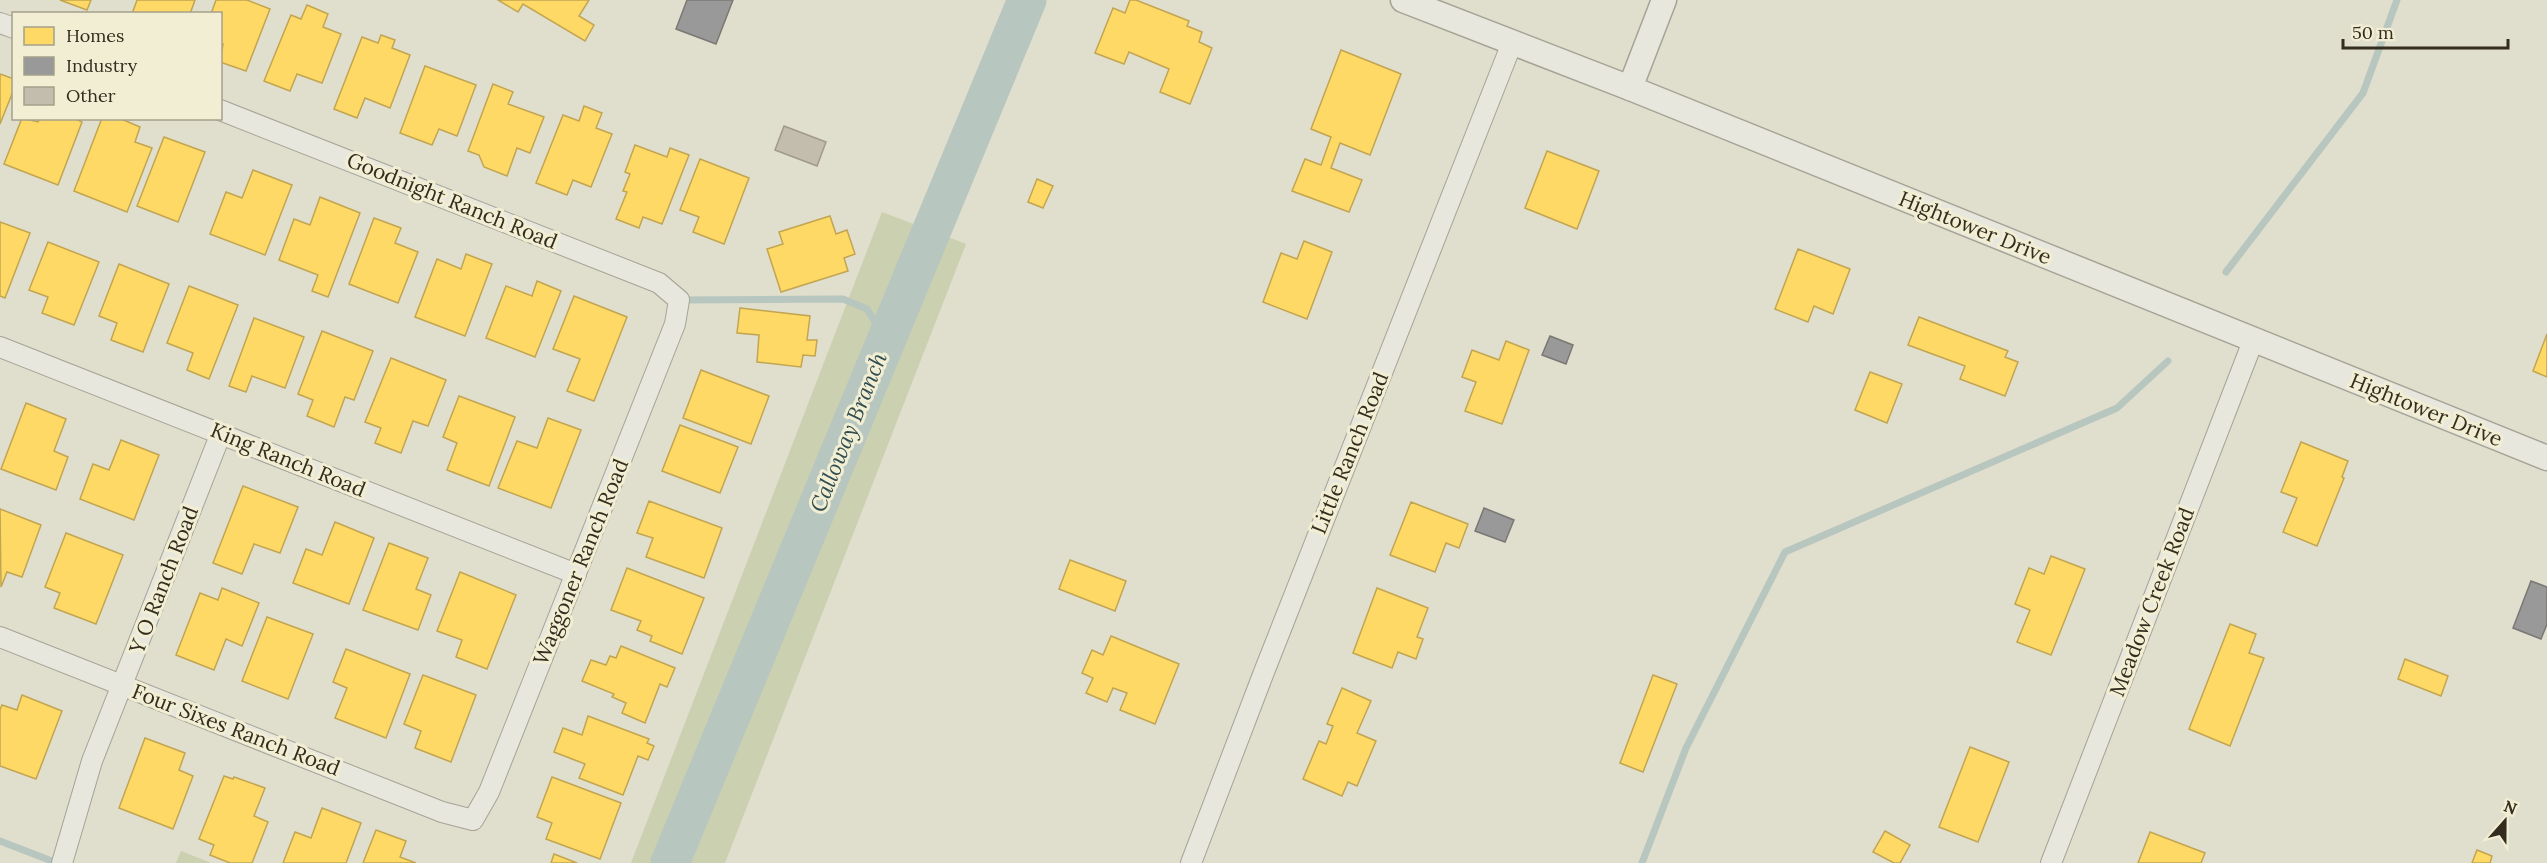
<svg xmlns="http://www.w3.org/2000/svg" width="2547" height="863" viewBox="0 0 2547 863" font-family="Lora,serif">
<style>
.green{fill:#cad0b0}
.homes{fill:#ffd966;stroke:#c2a551;stroke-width:1.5}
.industry{fill:#999;stroke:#7a7874;stroke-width:1.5}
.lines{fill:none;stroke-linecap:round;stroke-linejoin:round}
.stream{stroke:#b7c6bf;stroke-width:7}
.river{stroke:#b7c6bf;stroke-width:39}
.building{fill:#c3bdad;stroke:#a09a8c;stroke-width:1.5}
.minor-casing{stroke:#a5a396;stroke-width:22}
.tertiary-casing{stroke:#a5a396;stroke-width:27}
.minor{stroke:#e8e7dd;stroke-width:20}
.tertiary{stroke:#e8e7dd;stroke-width:24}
.labels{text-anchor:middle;stroke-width:6;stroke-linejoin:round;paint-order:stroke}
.street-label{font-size:21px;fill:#332c1f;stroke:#f1eed3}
.water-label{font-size:22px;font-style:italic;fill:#304d51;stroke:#f1eed3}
</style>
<rect width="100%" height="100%" fill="#e0decc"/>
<!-- green -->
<g class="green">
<path d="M882,212L966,244L725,863H631Z"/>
<path d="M181,851L211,863H176Z"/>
</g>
<!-- homes -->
<g class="homes">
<path d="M60,0H91L87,10Z"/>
<path d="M137,0H195L190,14H132Z"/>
<path d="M216,0H247L270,9L246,71L220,62L223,44H220V14H211Z"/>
<path d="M498,0H589L579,16L594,25L585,41L523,4L518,12Z"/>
<path d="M1130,0H1136L1189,21L1187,26L1202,32L1199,42L1212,48L1190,104L1160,92L1169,69L1129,52L1124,64L1095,53L1113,8L1125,13Z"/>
<path d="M307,5L328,14L323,27L341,34L322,83L297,74L290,91L264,81L291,15L301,19Z"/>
<path d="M381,35L395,40L392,48L410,55L390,108L365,98L357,118L334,109L362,37L378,43Z"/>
<path d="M1341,50L1401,74L1370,155L1340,143L1331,168L1362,180L1349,212L1292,191L1305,159L1321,165L1331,137L1311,129Z"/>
<path d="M425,66L476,85L457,136L439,129L432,145L400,133Z"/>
<path d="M0,74L14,79V89L0,124Z"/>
<path d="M493,84L513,92L508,104L544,117L530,153L517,148L507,176L484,167L479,155L468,151Z"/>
<path d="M584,106L602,113L596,128L612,134L591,187L573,180L567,195L536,183L563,115L579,121Z"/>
<path d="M22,118L38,122L40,118H74L82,122L58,185L4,164Z"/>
<path d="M102,118H119L140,127L135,142L152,148L127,212L74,191Z"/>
<path d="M164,137L205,152L178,222L137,206Z"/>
<path d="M635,145L667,157L670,148L689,155L662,224L643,217L639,228L616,219L627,192L623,191L630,174L625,172Z"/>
<path d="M1547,151L1599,171L1577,229L1525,208Z"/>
<path d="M700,159L749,178L724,244L693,232L699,217L680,210Z"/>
<path d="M253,170L292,185L265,255L210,234L226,192L242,198Z"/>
<path d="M1037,179L1053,186L1043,208L1028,202Z"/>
<path d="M320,197L360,213L328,297L312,291L318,275L279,260L294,219L310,225Z"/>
<path d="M830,216L836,234L847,230L855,254L844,258L848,271L781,292L767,249L783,244L779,232Z"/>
<path d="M374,218L401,228L395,243L418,252L398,303L349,284Z"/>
<path d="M0,222L30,233L5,298L0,296Z"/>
<path d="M1304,241L1332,252L1307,319L1263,302L1281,253L1297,259Z"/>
<path d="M48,242L99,262L74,325L42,313L48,297L29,290Z"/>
<path d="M1798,249L1850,269L1833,314L1814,306L1808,322L1775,309Z"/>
<path d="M466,254L492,264L465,336L415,317L437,259L461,269Z"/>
<path d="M119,264L169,284L143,352L111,340L117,323L99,316Z"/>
<path d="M537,281L561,291L535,357L486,338L506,286L532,296Z"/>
<path d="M189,286L238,305L209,379L187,370L193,353L167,343Z"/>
<path d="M574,296L627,317L594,401L567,391L580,359L553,349Z"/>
<path d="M740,308L810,316L807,340H817L815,356L803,355L801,367L757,362L759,335L737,333Z"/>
<path d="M1919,317L2008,351L2005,357L2018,362L2005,396L1960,379L1965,366L1908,345Z"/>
<path d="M254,318L304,337L285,388L252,376L246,392L229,386Z"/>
<path d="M322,331L373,351L354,400L345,397L334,427L307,416L313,400L298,394Z"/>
<path d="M2547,334V377L2533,371Z"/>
<path d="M1506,341L1529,350L1502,424L1465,411L1476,382L1462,377L1472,350L1499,360Z"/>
<path d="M391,358L446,380L428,426L413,421L401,453L375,443L381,428L365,422Z"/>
<path d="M701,370L769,396L751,444L683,418Z"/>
<path d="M1870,372L1902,384L1887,423L1855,410Z"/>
<path d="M459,396L515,417L489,486L447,470L457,443L443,437Z"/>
<path d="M26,403L66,419L54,451L68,457L56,490L1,469Z"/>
<path d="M548,418L581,430L551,508L498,488L517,441L537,448Z"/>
<path d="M680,425L738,447L720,493L662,471Z"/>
<path d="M121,440L159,455L134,520L80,499L93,464L109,470Z"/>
<path d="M2301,442L2348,461L2342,477L2344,478L2317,546L2283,532L2297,498L2281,492Z"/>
<path d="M243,486L298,507L280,553L254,544L242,574L213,563Z"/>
<path d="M649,501L722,528L704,578L646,557L653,538L637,533Z"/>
<path d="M1411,502L1468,524L1459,548L1446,543L1435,572L1390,555Z"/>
<path d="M0,509L41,525L22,577L7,572L1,587Z"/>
<path d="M335,522L374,538L349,604L293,583L306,549L322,555Z"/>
<path d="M66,533L123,555L96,624L54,608L60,593L45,587Z"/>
<path d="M389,543L428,558L416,589L431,595L418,630L363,610Z"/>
<path d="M2051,556L2085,569L2051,655L2017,642L2030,610L2015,604L2029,568L2044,574Z"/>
<path d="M1070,560L1126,581L1115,611L1059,589Z"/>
<path d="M627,568L704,598L682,654L650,641L652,636L637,630L641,621L611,610Z"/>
<path d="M460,572L516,595L487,669L456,657L462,640L437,631Z"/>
<path d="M222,588L259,603L242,646L226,639L214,670L176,655L200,593L218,600Z"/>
<path d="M1377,588L1428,608L1417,637L1423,639L1416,659L1398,652L1392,668L1353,653Z"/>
<path d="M267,617L313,634L288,699L242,681Z"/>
<path d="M2230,624L2256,634L2249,653L2264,658L2230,746L2189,729Z"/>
<path d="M1111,636L1179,664L1155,724L1120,710L1127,693L1113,688L1107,702L1086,693L1093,678L1082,673L1092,650L1103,655Z"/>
<path d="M621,646L675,668L667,687L660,684L645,723L622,713L626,703L612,697L614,694L582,681L591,660L606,665L610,656L616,658Z"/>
<path d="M346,649L410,674L386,738L335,718L347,688L333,682Z"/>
<path d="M2405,659L2448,676L2441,696L2398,679Z"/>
<path d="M423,675L476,695L451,762L415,748L421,731L404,724Z"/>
<path d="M1653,675L1677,684L1643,772L1620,763Z"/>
<path d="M1342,688L1371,701L1357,733L1376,741L1357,786L1348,782L1342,796L1303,779L1319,741L1326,744L1333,726L1327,724Z"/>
<path d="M22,695L62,711L36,779L0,766V710L2,705L17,710Z"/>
<path d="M588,716L649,739L647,743L654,746L648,760L638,756L623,795L579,778L585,764L554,752L563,728L582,735Z"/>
<path d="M145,738L185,753L179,770L193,776L173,829L119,808Z"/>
<path d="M1970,747L2009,762L1978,842L1939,827Z"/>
<path d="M224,776L233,779L234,777L265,788L254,816L268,822L252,863H230L210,855L214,845L199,839Z"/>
<path d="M552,777L621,803L600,859L546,839L552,823L537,817Z"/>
<path d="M322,808L361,823L346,863H283L295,832L311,838Z"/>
<path d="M376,830L406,841L400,857L416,863H363Z"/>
<path d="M1885,831L1910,845L1900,863H1894L1873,852Z"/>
<path d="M2150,832L2205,853L2201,863H2138Z"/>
<path d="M2477,850L2492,856L2490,863H2472Z"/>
<path d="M554,854L577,863H551Z"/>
</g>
<!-- industry -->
<g class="industry">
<path d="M687,0H733L716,44L676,29Z"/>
<path d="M1550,336L1573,345L1566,364L1542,355Z"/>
<path d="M1484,508L1514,520L1505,542L1475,531Z"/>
<path d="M2531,581L2547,587V624L2541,639L2513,628Z"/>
</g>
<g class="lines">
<!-- stream -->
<g class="stream">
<path d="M2226,272L2363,93L2397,0"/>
<path d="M682,300L843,299L867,309L878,327L862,398"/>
<path d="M0,841L57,863"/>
<path d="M1642,863L1686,748L1785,552L2117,408L2168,361"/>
</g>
<!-- river -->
<path class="river" d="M670,863L1027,0"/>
</g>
<!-- building -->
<path class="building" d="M784,126L826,142L817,166L775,150Z"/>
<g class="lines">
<!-- minor casing -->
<g class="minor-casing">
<g id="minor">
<path d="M0,23L14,28"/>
<path d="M0,347L576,574"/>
<path d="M0,637L442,812L473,820L489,792L675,324L679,300L659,283L220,110"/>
<path d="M62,863L92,761L221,433"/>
<path d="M1191,863L1264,672L1512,43"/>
<path d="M2051,863L2253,341"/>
</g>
</g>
<!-- tertiary casing -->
<g class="tertiary-casing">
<g id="tertiary">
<path d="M1403,0L1630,88L2547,458"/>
<path d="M1630,88L1664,0"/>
</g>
</g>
<!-- minor -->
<use href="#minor" class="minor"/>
<!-- tertiary -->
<use href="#tertiary" class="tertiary"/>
</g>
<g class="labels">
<!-- street labels -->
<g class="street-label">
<text transform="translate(452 201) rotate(22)" y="7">Goodnight Ranch Road</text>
<text transform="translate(1975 228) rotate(22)" y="7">Hightower Drive</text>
<text transform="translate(2426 410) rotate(22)" y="7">Hightower Drive</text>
<text transform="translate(1350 453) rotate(-68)" y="7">Little Ranch Road</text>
<text transform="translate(288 460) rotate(22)" y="7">King Ranch Road</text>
<text transform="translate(581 562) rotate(-68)" y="7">Waggoner Ranch Road</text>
<text transform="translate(164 580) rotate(-69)" y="7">Y O Ranch Road</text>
<text transform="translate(2152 602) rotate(-69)" y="7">Meadow Creek Road</text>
<text transform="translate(236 730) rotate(21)" y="7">Four Sixes Ranch Road</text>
</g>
<!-- water labels -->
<g class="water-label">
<text transform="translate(848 432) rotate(-68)" y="8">Calloway Branch</text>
</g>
</g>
<!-- legend -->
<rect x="12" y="12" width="210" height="108" fill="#f1eed3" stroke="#a5a08b" stroke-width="1.5"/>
<rect x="24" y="27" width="30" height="18" fill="#ffd966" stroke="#a5a08b" stroke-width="1.5"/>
<text x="66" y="42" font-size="18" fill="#332c1f">Homes</text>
<rect x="24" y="57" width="30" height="18" fill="#999999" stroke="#a5a08b" stroke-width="1.5"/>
<text x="66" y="72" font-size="18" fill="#332c1f">Industry</text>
<rect x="24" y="87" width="30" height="18" fill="#c3bdad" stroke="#a5a08b" stroke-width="1.5"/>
<text x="66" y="102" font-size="18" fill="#332c1f">Other</text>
<!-- north arrow -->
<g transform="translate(2505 821) rotate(21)" stroke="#f1eed3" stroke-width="4.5" paint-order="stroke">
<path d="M0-4.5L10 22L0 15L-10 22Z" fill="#332c1f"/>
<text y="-9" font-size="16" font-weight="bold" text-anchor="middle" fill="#332c1f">N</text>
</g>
<!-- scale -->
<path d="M2343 39v9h165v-9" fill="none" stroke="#332c1f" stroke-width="3"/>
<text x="2352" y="39" font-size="18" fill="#332c1f" stroke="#f1eed3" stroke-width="4.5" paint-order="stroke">50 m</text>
</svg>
